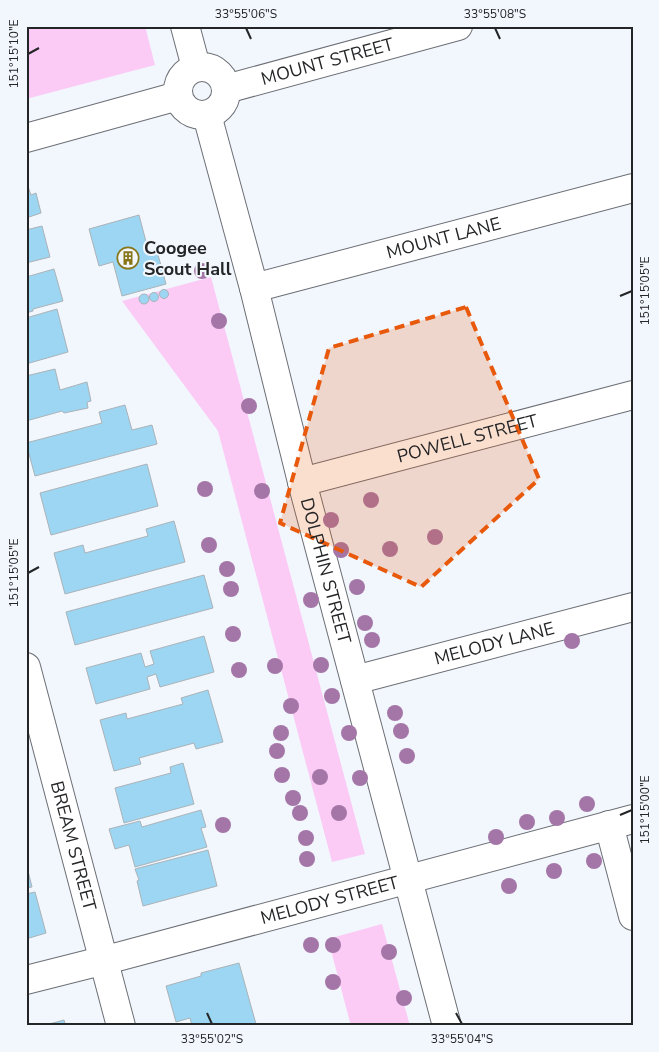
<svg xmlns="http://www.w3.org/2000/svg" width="659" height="1052" viewBox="0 0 659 1052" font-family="'Nunito Sans',sans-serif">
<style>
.green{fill:#fbcbf5}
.building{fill:#9cd6f3;stroke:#abb3b7}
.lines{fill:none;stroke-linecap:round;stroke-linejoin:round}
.minor-casing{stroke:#6c6f75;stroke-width:30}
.minor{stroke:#fff;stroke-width:28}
.tree{fill:#a476a7}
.marked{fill:#e8590c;fill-opacity:0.2;stroke:#e8590c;stroke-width:4;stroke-dasharray:10 6;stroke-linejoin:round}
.ticks{fill:none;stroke:#242527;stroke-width:2}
.labels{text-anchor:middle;stroke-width:4;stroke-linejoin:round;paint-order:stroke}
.street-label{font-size:18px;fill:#242527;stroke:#f2f6fd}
.poi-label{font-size:18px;font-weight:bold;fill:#242527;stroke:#f2f6fd;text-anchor:start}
.neatline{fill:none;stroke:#242527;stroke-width:2}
.ticks-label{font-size:12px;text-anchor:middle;fill:#242527}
</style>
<rect width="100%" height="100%" fill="#f2f6fd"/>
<!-- green -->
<g class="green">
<path d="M26,26H145L155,65L26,99Z"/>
<path d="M211,277L365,854L332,862L218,431L122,301Z"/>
<path d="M382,924L410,1026H351L328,939Z"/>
</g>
<!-- building -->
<g class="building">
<path d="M26,181L31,195L36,193L41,213L26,218Z"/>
<path d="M139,215L149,253L157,251L166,284L122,296L113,262L99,266L89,229Z"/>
<path d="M42,226L50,257L26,263V230Z"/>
<path d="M54,269L63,301L33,309V311L26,313V277Z"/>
<circle cx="164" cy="294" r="4.5"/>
<circle cx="154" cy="297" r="4.5"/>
<circle cx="144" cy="299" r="5"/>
<path d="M57,309L68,352L26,364V318Z"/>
<path d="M55,369L60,390L87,382L91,401L87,402L88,408L64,413L62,411L26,421V376Z"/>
<path d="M125,405L132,430L152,425L157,444L35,476L26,443L102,423L99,412Z"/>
<path d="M147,464L158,506L51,535L40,493Z"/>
<path d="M174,521L185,562L65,594L54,553L83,545L85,553L148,536L146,529Z"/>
<path d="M204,575L213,608L75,645L66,612Z"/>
<path d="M204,636L214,672L160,687L156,674L147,677L150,689L96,704L86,668L141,653L145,667L154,664L150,651Z"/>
<path d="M208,690L223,742L196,749L194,743L139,758L141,764L114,771L100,720L126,713L127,719L183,704L181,698Z"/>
<path d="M183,763L194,804L124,823L115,788L171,773L170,767Z"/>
<path d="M201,810L206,827L201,828L207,847L135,867L129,845L115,849L109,829L140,821L142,827Z"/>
<path d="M208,850L217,886L143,906L137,881L139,880L135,869Z"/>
<path d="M26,863L32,887L26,888Z"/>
<path d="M35,892L46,933L26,939V894Z"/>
<path d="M239,963L256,1024L250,1026H192L190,1018L176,1022L166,986L201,976V973Z"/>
<path d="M64,1020L66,1026H42Z"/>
</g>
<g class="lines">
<!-- minor casing -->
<g class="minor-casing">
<g id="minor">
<path d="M185,26L196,67"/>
<circle cx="202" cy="91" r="24"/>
<path id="s1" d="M226,89L458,26"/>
<path id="s2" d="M207,115L254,288L302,482L447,1026"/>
<path d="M26,138L178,96"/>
<path id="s3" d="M254,288L633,188"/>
<path id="s4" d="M302,482L633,395"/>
<path id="s5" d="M26,667L121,1026"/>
<path id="s6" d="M355,680L633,607"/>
<path d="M609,825L633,916"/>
<path id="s7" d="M26,980L121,956L633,819"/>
</g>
</g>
<!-- minor -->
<use href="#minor" class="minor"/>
</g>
<!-- trees -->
<g class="tree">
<circle cx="202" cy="271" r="8"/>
<circle cx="219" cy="321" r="8"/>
<circle cx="249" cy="406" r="8"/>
<circle cx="205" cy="489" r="8"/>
<circle cx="262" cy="491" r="8"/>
<circle cx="371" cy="500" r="8"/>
<circle cx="331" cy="520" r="8"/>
<circle cx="435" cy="537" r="8"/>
<circle cx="209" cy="545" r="8"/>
<circle cx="390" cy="549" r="8"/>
<circle cx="341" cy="550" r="8"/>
<circle cx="227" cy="569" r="8"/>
<circle cx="357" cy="587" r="8"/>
<circle cx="231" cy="589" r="8"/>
<circle cx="311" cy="600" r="8"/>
<circle cx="365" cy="623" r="8"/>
<circle cx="233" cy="634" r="8"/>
<circle cx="372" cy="640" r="8"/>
<circle cx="572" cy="641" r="8"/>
<circle cx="321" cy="665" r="8"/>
<circle cx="275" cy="666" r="8"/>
<circle cx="239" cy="670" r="8"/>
<circle cx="332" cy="696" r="8"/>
<circle cx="291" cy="706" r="8"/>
<circle cx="395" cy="713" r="8"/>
<circle cx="401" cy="731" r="8"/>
<circle cx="281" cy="733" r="8"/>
<circle cx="349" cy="733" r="8"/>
<circle cx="277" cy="751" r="8"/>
<circle cx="407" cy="756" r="8"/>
<circle cx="282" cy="775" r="8"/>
<circle cx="320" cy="777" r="8"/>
<circle cx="360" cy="778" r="8"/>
<circle cx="293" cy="798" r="8"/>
<circle cx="587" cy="804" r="8"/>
<circle cx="300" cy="813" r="8"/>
<circle cx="339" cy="813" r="8"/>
<circle cx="557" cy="818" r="8"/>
<circle cx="527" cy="822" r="8"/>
<circle cx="223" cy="825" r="8"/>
<circle cx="496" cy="837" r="8"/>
<circle cx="306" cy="838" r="8"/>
<circle cx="307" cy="859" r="8"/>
<circle cx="594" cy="861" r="8"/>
<circle cx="554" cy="871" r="8"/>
<circle cx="509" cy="886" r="8"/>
<circle cx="311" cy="945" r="8"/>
<circle cx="333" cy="945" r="8"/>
<circle cx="389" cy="952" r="8"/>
<circle cx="333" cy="982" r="8"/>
<circle cx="404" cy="998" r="8"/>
</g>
<!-- marked area -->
<path class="marked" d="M466,307L539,479L421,587L280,523L329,348Z"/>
<!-- ticks -->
<path class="ticks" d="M246,28L251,39M495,28L500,39M28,54L39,48M620,296L632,291M28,573L39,567M620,815L632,810M207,1013L212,1024M456,1013L462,1024"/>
<!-- icons -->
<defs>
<g id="building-ring" transform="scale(1.125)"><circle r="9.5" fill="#f2f6fd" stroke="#887619" stroke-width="1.5"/><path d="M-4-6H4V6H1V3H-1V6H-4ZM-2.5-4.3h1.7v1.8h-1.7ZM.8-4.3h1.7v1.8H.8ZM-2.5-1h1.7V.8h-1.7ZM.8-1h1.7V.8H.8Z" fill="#887619"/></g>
</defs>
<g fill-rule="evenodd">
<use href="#building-ring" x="128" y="258"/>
</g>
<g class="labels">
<!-- street labels -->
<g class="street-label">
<text dy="6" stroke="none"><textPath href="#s1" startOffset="105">MOUNT STREET</textPath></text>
<text dy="6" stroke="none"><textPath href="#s3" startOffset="196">MOUNT LANE</textPath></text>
<text dy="6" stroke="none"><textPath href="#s4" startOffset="171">POWELL STREET</textPath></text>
<text dy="6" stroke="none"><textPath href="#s2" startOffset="471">DOLPHIN STREET</textPath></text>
<text dy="6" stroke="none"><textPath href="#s6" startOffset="144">MELODY LANE</textPath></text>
<text dy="6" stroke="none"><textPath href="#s5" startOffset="185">BREAM STREET</textPath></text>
<text dy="6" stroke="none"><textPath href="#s7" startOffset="314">MELODY STREET</textPath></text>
</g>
<!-- poi labels -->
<g class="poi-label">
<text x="144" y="254">Coogee<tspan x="144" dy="21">Scout Hall</tspan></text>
</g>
</g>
<!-- border -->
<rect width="659" height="1052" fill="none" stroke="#f2f6fd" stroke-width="55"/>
<rect x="28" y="28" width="604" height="996" class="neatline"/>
<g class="ticks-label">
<text x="246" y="18">33°55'06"S</text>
<text x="495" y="18">33°55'08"S</text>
<text transform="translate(14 54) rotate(-90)" y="4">151°15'10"E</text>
<text transform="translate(645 291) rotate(-90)" y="4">151°15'05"E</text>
<text transform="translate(14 573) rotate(-90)" y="4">151°15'05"E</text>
<text transform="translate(645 810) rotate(-90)" y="4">151°15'00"E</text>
<text x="212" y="1043">33°55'02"S</text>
<text x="462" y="1043">33°55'04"S</text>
</g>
</svg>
